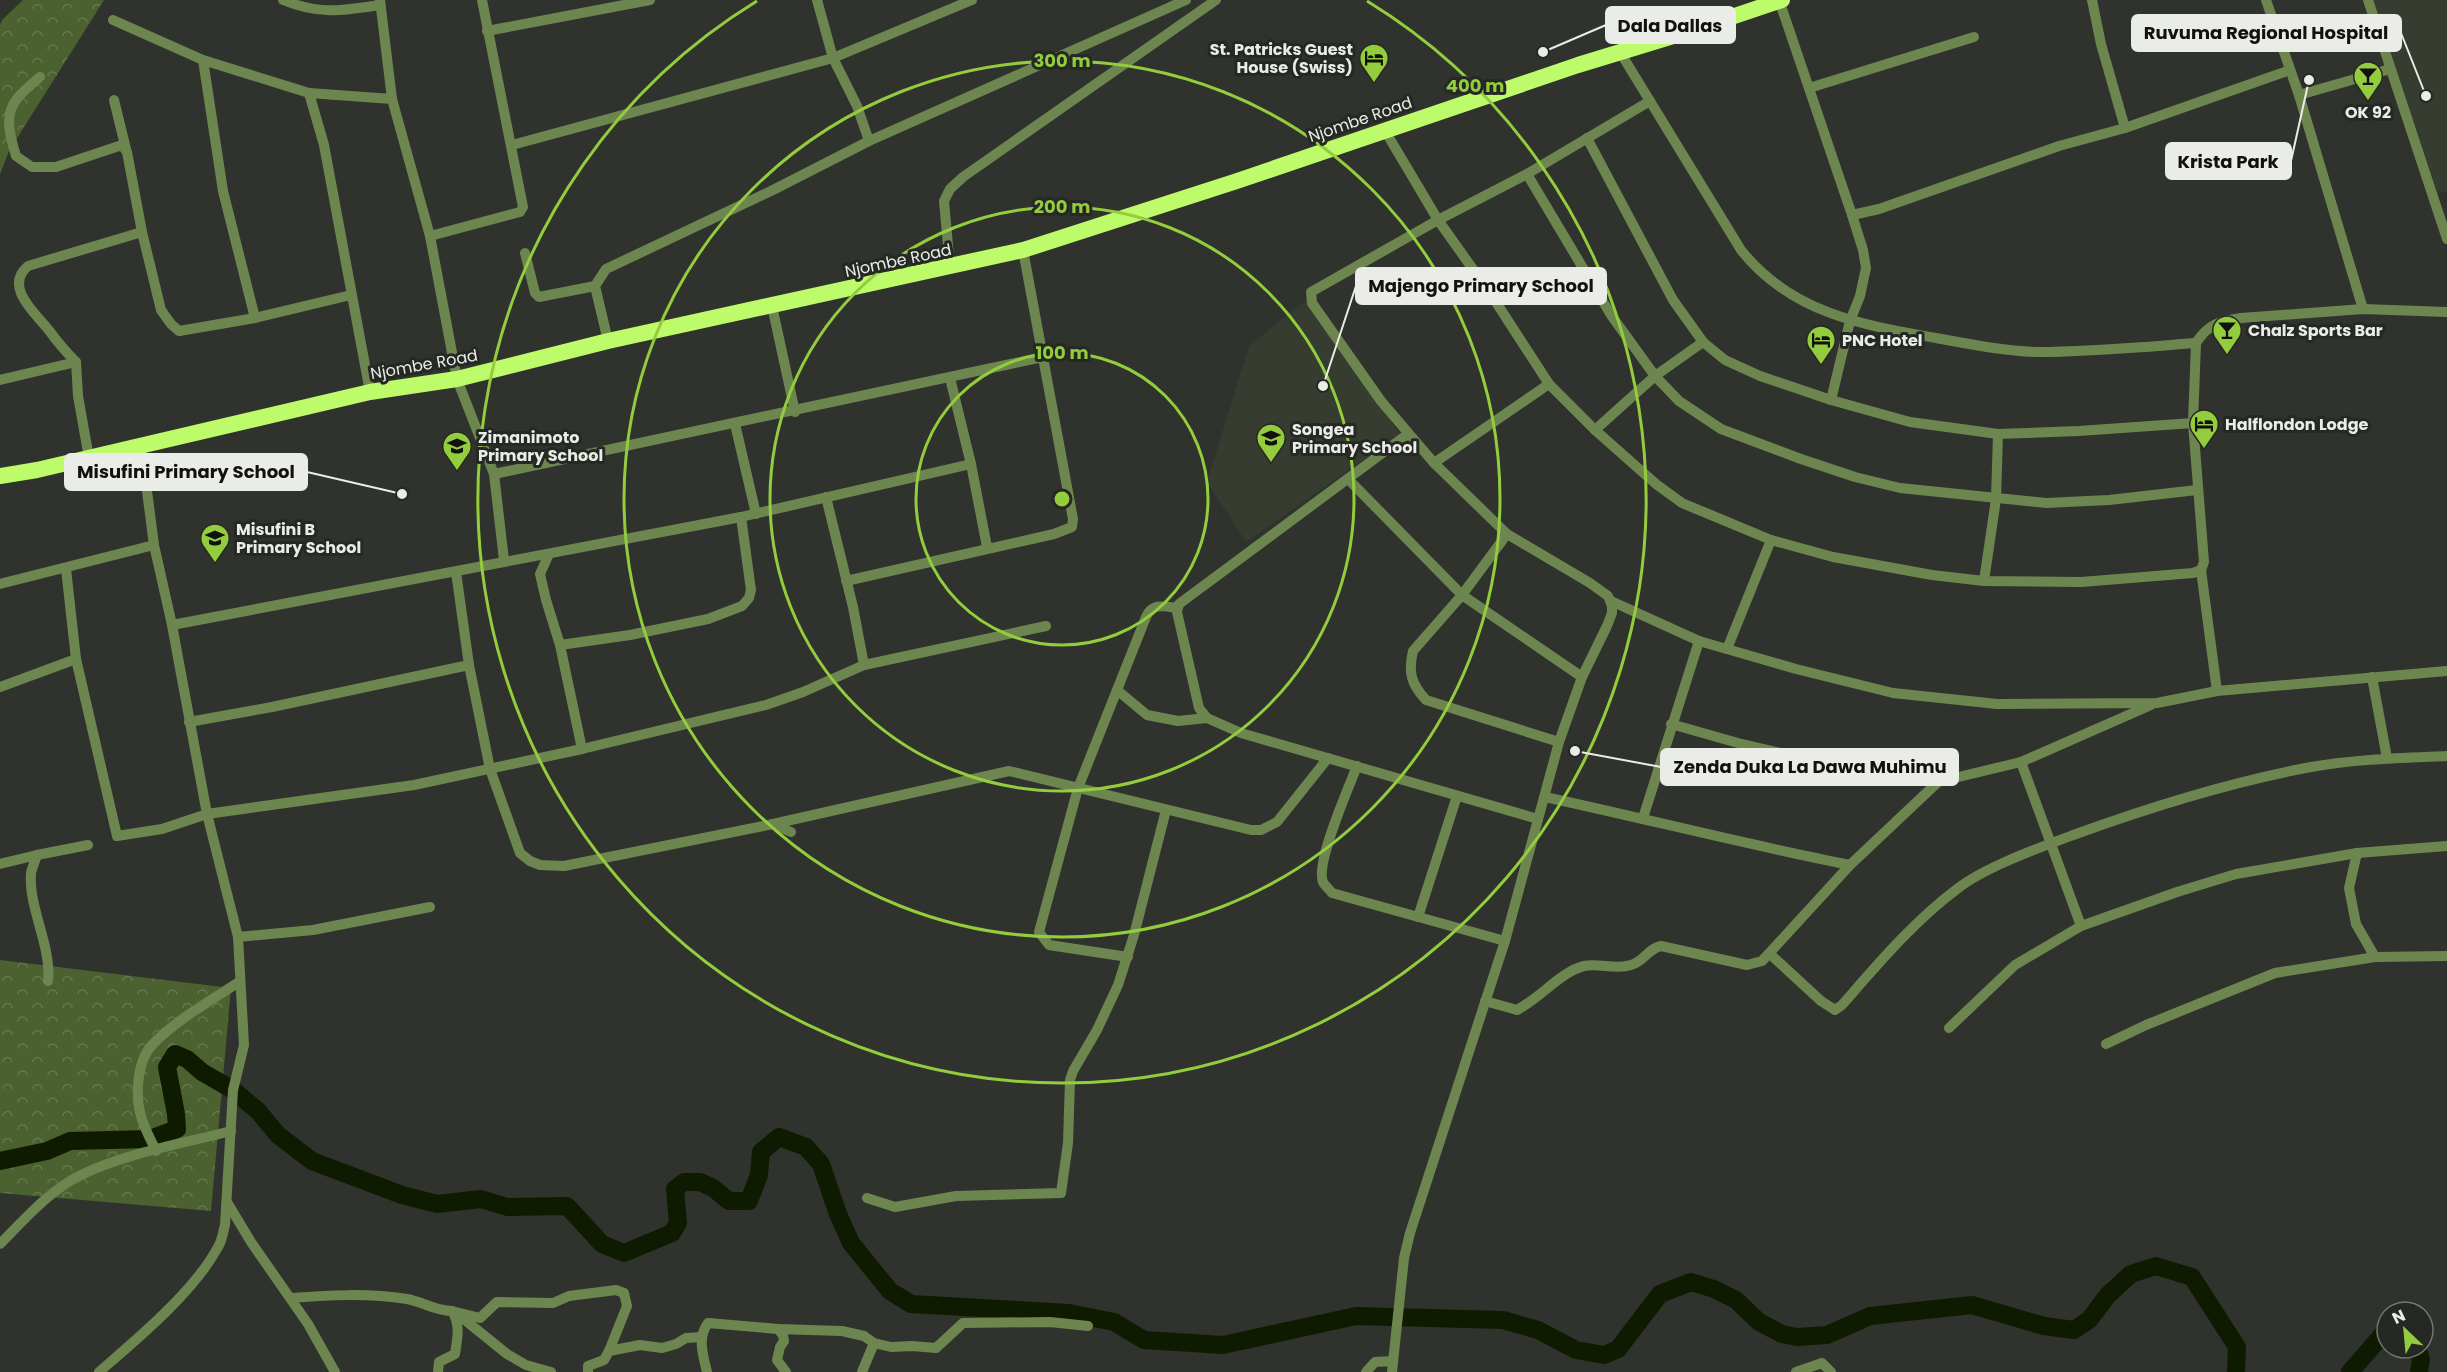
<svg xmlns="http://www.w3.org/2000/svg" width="2447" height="1372" viewBox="0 0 2447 1372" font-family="Poppins,sans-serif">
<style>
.built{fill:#363c2f}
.forest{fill:url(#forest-crowns)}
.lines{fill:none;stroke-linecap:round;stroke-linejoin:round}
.river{stroke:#0f1b01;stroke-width:18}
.minor{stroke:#6d8650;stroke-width:10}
.highway{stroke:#bdfb6b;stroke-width:16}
.ring{fill:none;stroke:#93cd3d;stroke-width:3}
.labels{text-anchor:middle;stroke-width:6;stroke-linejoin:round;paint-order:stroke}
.poi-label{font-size:16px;font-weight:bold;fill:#eaece8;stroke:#262923;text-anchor:start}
.street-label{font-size:16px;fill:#eaece8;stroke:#262923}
.centre{fill:#93cd3d;stroke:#262923;stroke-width:3}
.ring-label{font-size:18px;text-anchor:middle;font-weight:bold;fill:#93cd3d;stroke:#262923;stroke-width:6;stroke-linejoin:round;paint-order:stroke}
.leader{fill:none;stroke:#eaece8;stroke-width:2}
.callout-dot{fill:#eaece8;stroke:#262923;stroke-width:2}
.callout{fill:#eaece8;stroke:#eaece8;stroke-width:2}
.callout-label{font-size:18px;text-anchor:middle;font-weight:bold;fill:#111}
</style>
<defs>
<pattern id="forest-crowns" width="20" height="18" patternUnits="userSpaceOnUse" patternTransform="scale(1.5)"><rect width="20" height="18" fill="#4b6130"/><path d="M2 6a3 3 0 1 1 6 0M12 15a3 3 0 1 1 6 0" fill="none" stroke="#65784e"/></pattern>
</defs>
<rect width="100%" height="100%" fill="#30332d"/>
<!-- built -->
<g class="built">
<path d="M2372,0H2447V192L2437,191Z"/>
<path d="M1309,298L1400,434L1246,542L1207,482L1249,346Z"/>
</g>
<!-- forest -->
<g class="forest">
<path d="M23,0H104L9,151L0,174V25L2,20Z"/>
<path d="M0,960L231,988L211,1211L0,1193Z"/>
</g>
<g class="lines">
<!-- river -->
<g class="river">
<path d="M0,1161L47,1151L70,1141L150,1139L177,1129L176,1114L167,1067L175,1054L187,1059L202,1072L233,1090L258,1111L278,1135L312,1161L402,1195L437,1204L481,1199L507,1207L567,1206L602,1244L624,1253L672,1233L678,1223L675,1189L684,1182H700L713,1188L729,1201H749L759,1175L761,1152L779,1137L806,1147L821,1164L838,1214L851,1243L890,1291L911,1304L1069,1313L1114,1322L1144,1340L1223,1345L1356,1316L1503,1320L1538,1330L1576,1350L1604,1355L1618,1349L1660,1294L1691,1282L1714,1289L1736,1300L1759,1322L1782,1334L1797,1337L1827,1335L1870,1316L1972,1305L2044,1326L2074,1330L2089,1320L2108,1295L2131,1274L2156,1266L2192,1277L2237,1347L2236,1372"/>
<path d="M2417,1348L2421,1359L2419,1372"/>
<path d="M2350,1372L2384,1333H2387"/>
</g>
<!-- minor -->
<g class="minor">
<path d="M283,0C319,15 342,11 380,5"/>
<path d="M380,0L392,99L430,236L457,379L494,474L504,560"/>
<path d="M817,0L833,58L857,106L869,141"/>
<path d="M1779,0L1852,215L1863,250L1866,268L1860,296L1850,321L1831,400"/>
<path d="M2092,0L2101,44L2125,128"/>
<path d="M2266,0L2299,95L2363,309"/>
<path d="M2368,0L2447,239"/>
<path d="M113,20L203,60L309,93L392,99"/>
<path d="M487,31L650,0"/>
<path d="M1620,52L1741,250C1791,313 1862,325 1936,338C1969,344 2003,351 2036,352C2089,352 2143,347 2196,343"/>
<path d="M203,60L223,191L255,318"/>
<path d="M40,77C7,104 3,113 16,156L32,167H56L122,145L127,152L142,232L161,310L171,324L179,331L255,318L351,295"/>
<path d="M1809,88L1974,37"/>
<path d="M309,93L324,145L370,392"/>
<path d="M2299,95L2390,69"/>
<path d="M114,100L126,149"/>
<path d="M1384,129L1438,220L1492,296L1549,384L1595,430L1656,484L1682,503L1771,540L1833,557L1932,575L1984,581L2081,582L2193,573L2201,570L2204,562L2193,423L2196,343C2208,324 2220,321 2241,318L2363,309L2447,312"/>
<path d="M1587,138L1673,300L1703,342L1725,360L1760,376L1831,400L1910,422L1998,434L2079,431L2193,423"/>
<path d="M512,145L833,58L972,0"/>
<path d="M1527,174L1611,315L1655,376L1679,401L1721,429L1801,459L1855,477L1900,488L2046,503L2109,500L2197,490"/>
<path d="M1852,215L1879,209L2059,146L2125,128L2290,70"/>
<path d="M430,236L520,212L523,207L482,0"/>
<path d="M525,253L535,293L539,297L595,286"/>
<path d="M950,268L944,201L950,189L963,177L1216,0"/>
<path d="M772,306L795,412"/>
<path d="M608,341L595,286L606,269L773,190L869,141L1186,0"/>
<path d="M950,378L971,464L987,547"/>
<path d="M0,380L76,362"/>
<path d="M735,424L756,514"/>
<path d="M1595,430L1655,376L1703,342"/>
<path d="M1408,434L1179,604L1177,612L1199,708L1207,718L1241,733L1538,819"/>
<path d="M89,458L78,396L76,362C66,352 59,344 51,333C39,316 2,288 28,266L142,232"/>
<path d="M1434,463L1549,384"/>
<path d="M494,474L1043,357"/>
<path d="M1348,479L1462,595L1582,677"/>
<path d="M826,497L853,607L864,665"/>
<path d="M1507,534L1462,595L1413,651C1408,672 1411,684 1426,700L1559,742"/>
<path d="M549,554L540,574L546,600L560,645L582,749"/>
<path d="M66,569L76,659L117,836L162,829L207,814L414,785L582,749L766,705L803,692L864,665L1046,626"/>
<path d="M2201,570L2217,691"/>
<path d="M456,572L469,665L490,769L520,853L530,861L540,865L564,866L773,824L1009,771L1251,830H1261L1277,822L1328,758"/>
<path d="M846,581L1054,534L1072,527L1073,519L1023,250"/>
<path d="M1984,581L1996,499L1998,434"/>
<path d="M0,584L154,545"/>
<path d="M1611,601L1699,641L1796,669L1893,693L1997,704L2157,703L2217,691L2447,671"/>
<path d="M172,625L741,517L971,464"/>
<path d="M560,645L630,635L708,619L742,606L749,598L751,590L741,517"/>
<path d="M1727,649L1771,540"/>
<path d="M2372,677L2387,758"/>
<path d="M0,687L76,659"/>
<path d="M1117,690L1147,715L1178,721L1207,718"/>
<path d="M189,722L272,707L469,665"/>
<path d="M1671,724L1738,743L1845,768L1897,778L1938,782L2021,762L2151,705"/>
<path d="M2021,762L2081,926"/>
<path d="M1357,766C1349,787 1315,863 1323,882C1325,886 1330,890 1332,893L1505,941"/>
<path d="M1545,797C1647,819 1748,845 1850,865"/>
<path d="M1643,818L1699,641"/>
<path d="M773,824L791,832"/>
<path d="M2357,853L2349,888L2356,924L2375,957"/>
<path d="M0,864L37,855"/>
<path d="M1418,917L1457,796"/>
<path d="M238,937L313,930L430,907"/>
<path d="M1770,954L1821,1001L1835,1010L1842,1005C1878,964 1913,922 1957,889C1985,867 2041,847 2076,834C2153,806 2230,782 2311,767C2356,759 2402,758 2447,756"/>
<path d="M1128,957L1049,945L1039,932L1078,788L1146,617C1152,603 1163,606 1177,608"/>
<path d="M48,981C52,947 28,907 31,873C32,868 35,861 37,855L88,845"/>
<path d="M1485,1001L1517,1010C1540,998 1562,971 1584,966C1599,963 1617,970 1631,965C1645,961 1647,949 1661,946L1747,965L1762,961L1850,865L1938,782"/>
<path d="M1949,1028L2015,965L2081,926L2177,892L2236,874L2357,853L2447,846"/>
<path d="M2106,1044L2146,1025L2275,973L2375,957L2447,956"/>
<path d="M156,1151C151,1140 144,1128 141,1116C135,1096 137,1061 152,1045C176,1020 210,1001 239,982"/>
<path d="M867,1198L895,1207L956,1196L1061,1193L1068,1143L1070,1080L1073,1071L1097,1030L1118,985L1134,935L1166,810"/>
<path d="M227,1202L251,1242L308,1324L335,1372"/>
<path d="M0,1244C23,1221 51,1189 81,1175C127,1153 181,1144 231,1131"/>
<path d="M291,1298C330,1295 368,1293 407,1299C423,1302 436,1311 452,1311C461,1325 457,1339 455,1354L439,1362L438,1372"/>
<path d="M452,1311L480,1318L497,1302L553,1303L569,1296L616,1290L624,1293L627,1306L609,1351L604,1360L588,1366V1372"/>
<path d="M460,1316L507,1354L526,1365L551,1372"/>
<path d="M778,1329L783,1335L784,1341L780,1347L777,1360L786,1372"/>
<path d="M609,1351L640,1345L662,1348L676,1344L686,1338L702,1337"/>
<path d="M99,1372C137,1339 194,1292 218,1247C222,1241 223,1232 225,1225L233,1090L244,1045L238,937L207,814L172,625L154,545L141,445"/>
<path d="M707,1372C703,1355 697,1338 708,1323L778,1329L842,1331L864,1336L874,1343L891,1347L912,1346L936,1348L963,1323L1050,1322L1088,1326"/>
<path d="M862,1372L874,1343"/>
<path d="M1366,1372L1375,1362L1393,1361"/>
<path d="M1392,1372L1404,1258L1410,1233L1505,941L1559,742L1582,677L1607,626L1612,613V606L1608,596L1590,583L1507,534L1434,463L1381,401L1312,303L1311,292L1438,220L1527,174L1650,101"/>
<path d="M1796,1372L1822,1363L1831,1372"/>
</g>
<!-- highway -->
<path class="highway" d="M0,476L37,470L370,392L457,379L608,341L1023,250L1237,181L1578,65L1696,29L1782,0"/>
</g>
<!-- distance rings -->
<g class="ring">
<circle cx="1062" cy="499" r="146"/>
<circle cx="1062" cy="499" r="292"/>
<circle cx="1062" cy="499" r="438"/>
<path d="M1367 1A584 584 0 1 1 757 1"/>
</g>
<!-- icons -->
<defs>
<g id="hotel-pin" transform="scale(1.5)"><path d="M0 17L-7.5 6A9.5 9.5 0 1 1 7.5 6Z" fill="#93cd3d" stroke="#262923"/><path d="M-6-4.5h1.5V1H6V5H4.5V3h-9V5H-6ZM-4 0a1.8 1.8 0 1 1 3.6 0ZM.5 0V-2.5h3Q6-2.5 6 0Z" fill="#111"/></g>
<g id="bar-pin" transform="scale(1.5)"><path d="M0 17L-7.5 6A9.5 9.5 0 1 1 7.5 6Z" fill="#93cd3d" stroke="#262923"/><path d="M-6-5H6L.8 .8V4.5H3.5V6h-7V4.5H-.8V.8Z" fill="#111"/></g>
<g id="school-pin" transform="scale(1.5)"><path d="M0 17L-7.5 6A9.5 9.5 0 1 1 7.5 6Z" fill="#93cd3d" stroke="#262923"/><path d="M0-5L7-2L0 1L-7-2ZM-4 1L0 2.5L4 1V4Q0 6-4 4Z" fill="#111"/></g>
</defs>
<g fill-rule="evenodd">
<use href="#hotel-pin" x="1374" y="58"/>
<use href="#bar-pin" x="2368" y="76"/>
<use href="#bar-pin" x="2227" y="330"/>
<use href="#hotel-pin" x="1821" y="340"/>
<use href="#hotel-pin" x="2204" y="424"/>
<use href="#school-pin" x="1271" y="438"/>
<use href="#school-pin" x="457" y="446"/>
<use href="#school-pin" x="215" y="538"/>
</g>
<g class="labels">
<!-- poi labels -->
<g class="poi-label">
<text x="1353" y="55" text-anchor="end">St. Patricks Guest<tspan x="1353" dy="18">House (Swiss)</tspan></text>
<text x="2368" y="118" text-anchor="middle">OK 92</text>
<text x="2248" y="336">Chalz Sports Bar</text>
<text x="1842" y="346">PNC Hotel</text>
<text x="2225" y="430">Halflondon Lodge</text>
<text x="1292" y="435">Songea<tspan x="1292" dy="18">Primary School</tspan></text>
<text x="478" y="443">Zimanimoto<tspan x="478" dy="18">Primary School</tspan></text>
<text x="236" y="535">Misufini B<tspan x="236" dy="18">Primary School</tspan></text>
</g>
<!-- street labels -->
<g class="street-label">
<text transform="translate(1360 119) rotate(-19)" y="6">Njombe Road</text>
<text transform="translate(898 260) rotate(-12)" y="6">Njombe Road</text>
<text transform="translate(424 364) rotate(-10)" y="6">Njombe Road</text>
</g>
</g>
<circle cx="1062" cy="499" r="9" class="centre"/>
<g class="ring-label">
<text x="1062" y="67">300 m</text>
<text x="1475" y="92">400 m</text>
<text x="1062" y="213">200 m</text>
<text x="1062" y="359">100 m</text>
</g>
<!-- callouts -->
<path class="leader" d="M1543 52L1606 25M2426 96L2401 33M2309 80L2291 161M1323 386L1356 286M402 494L307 472M1575 751L1661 767"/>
<g class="callout-dot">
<circle cx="1543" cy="52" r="6"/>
<circle cx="2426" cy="96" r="6"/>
<circle cx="2309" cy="80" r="6"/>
<circle cx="1323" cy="386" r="6"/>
<circle cx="402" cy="494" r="6"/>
<circle cx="1575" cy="751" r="6"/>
</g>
<g class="callout">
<rect x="1606" y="7" width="129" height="36" rx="6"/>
<rect x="2132" y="15" width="269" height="36" rx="6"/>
<rect x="2166" y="143" width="125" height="36" rx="6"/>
<rect x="1356" y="268" width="250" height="36" rx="6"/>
<rect x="65" y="454" width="242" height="36" rx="6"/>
<rect x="1661" y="749" width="297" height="36" rx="6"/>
</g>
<g class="callout-label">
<text x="1670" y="32">Dala Dallas</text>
<text x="2266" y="39">Ruvuma Regional Hospital</text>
<text x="2228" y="168">Krista Park</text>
<text x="1481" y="292">Majengo Primary School</text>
<text x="186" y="478">Misufini Primary School</text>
<text x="1810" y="773">Zenda Duka La Dawa Muhimu</text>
</g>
<!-- north arrow -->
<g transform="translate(2405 1330) rotate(334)"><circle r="28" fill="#262923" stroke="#747772" stroke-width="1.5"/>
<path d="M0-4.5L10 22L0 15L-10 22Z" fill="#93cd3d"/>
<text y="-9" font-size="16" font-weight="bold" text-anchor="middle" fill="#eaece8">N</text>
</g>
</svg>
